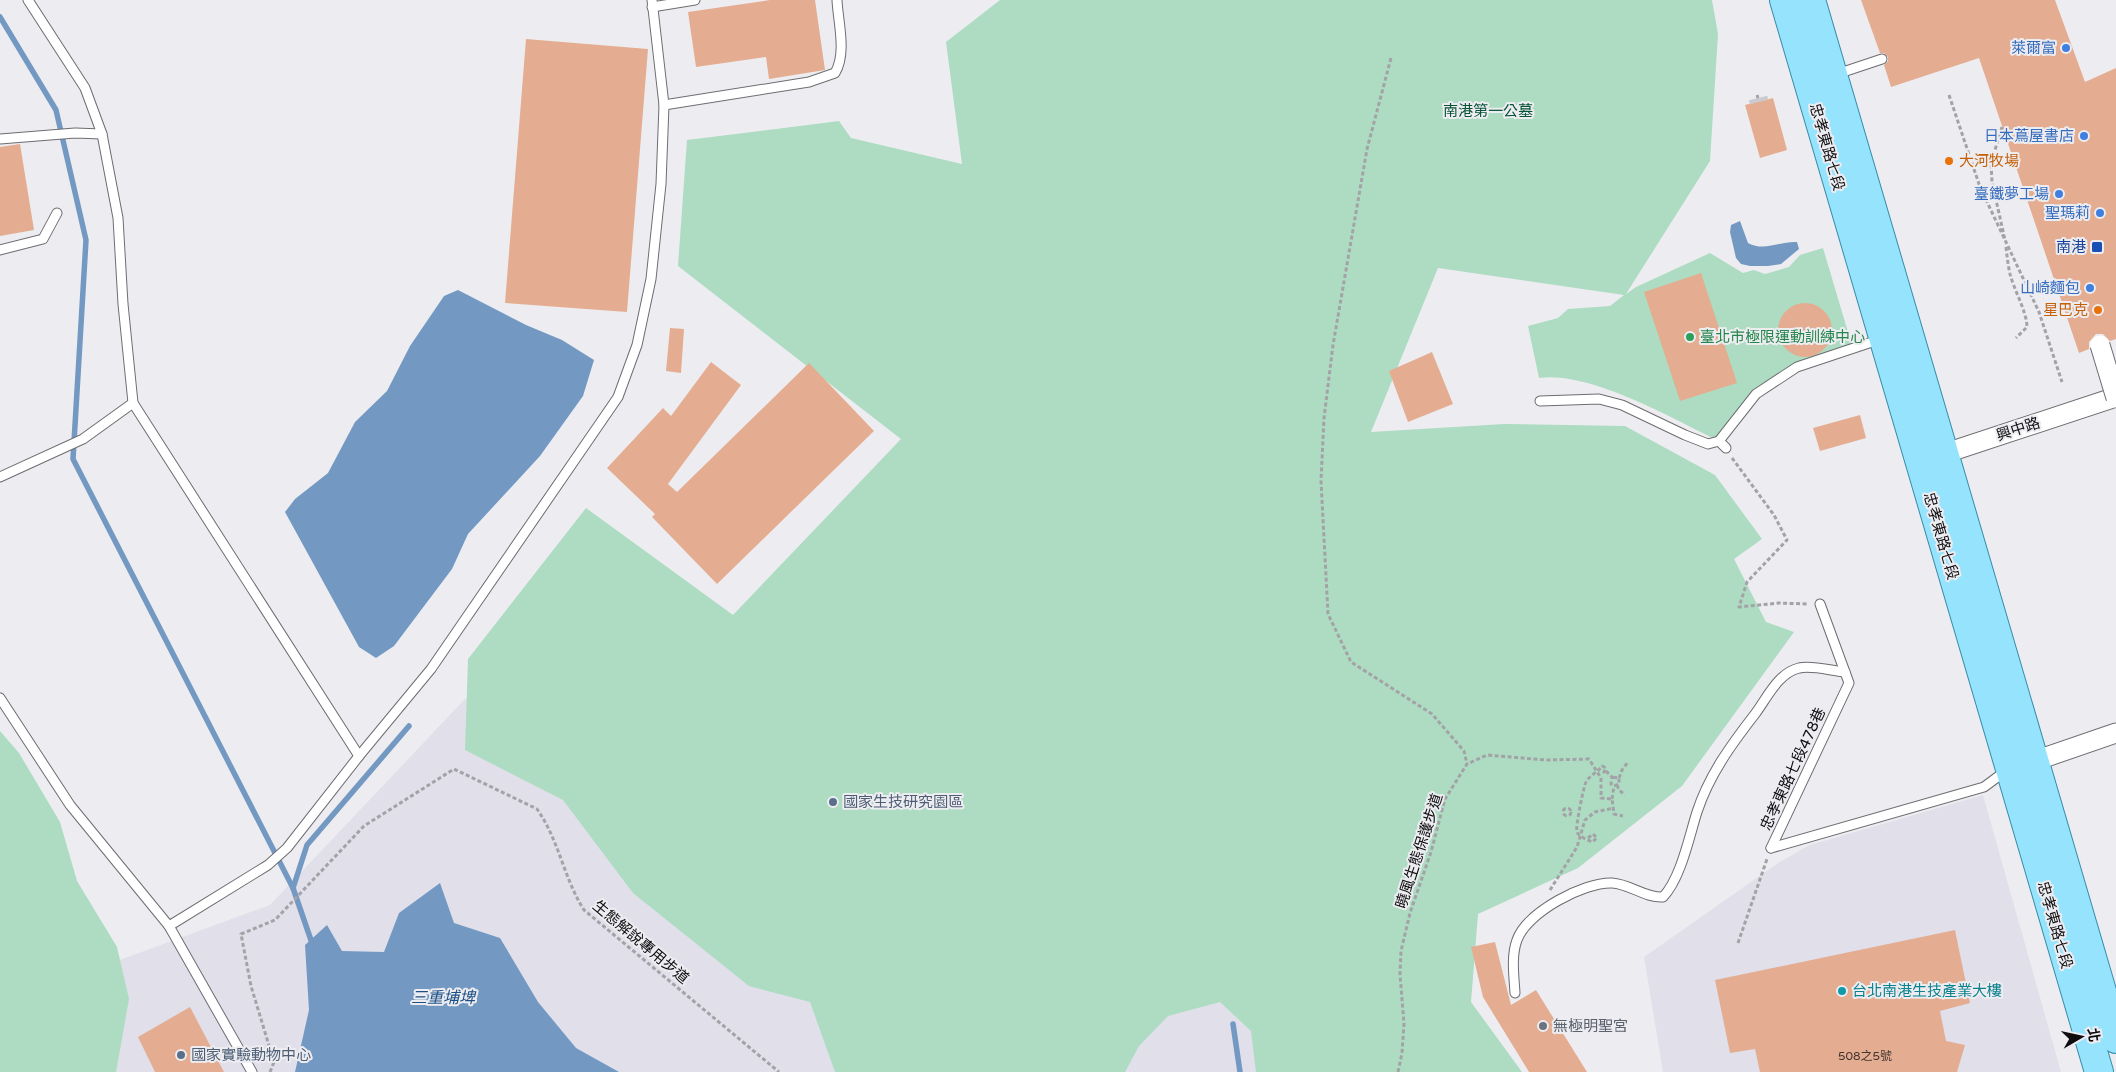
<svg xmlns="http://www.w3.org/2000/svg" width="2116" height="1072" viewBox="0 0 2116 1072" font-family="'Varela Round','Noto Sans TC',sans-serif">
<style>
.built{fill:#e0dfea}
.green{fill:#addcc2}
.water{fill:#7399c3}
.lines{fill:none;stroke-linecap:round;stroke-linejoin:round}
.stream{stroke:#7399c3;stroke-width:5.5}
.building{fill:#e4ad91}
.street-tunnel{stroke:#cbcbcf;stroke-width:19;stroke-dasharray:19 9;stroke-linecap:butt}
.lane-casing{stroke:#6d6d71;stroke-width:11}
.street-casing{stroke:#6d6d71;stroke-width:21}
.primary-casing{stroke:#378ca9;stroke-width:30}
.path{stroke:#a3a3a7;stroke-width:3;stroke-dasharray:4 2.5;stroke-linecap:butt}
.lane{stroke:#fff;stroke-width:9}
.street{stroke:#fff;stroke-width:19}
.primary{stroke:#95e3fd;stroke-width:28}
.street-bridge-casing{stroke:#6d6d71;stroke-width:21;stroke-linecap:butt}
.street-bridge{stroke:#fff;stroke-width:19}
.shop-dot{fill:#3f7fe0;stroke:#ededf1;stroke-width:2}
.food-dot{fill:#e8710a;stroke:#ededf1;stroke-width:2}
.transit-dot{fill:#1a4fb4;stroke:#ededf1;stroke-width:2}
.leisure-dot{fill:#2e9e5b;stroke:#ededf1;stroke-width:2}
.service-dot{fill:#5c6f8a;stroke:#ededf1;stroke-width:2}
.culture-dot{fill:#0f9aa8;stroke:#ededf1;stroke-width:2}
.worship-dot{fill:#6b7280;stroke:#ededf1;stroke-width:2}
.labels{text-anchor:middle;stroke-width:4;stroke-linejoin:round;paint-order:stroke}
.number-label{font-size:12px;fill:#433530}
.shop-label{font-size:15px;fill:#366cbe;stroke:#ededf1;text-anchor:end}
.park-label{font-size:15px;fill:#075336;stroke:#ededf1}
.street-label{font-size:15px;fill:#0d0d0f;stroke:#ededf1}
.food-label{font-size:15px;fill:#c56008;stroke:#ededf1;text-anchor:start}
.transit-label{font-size:15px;fill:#164399;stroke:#ededf1;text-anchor:end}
.leisure-label{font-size:15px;fill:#27864d;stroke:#ededf1;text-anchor:start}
.service-label{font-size:15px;fill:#4e5e75;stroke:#ededf1;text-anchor:start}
.culture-label{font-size:15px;fill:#0d838f;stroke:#ededf1;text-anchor:start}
.worship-label{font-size:15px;fill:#5b616d;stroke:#ededf1;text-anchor:start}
.water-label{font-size:16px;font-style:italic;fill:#1a5086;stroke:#ededf1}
</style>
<rect width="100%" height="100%" fill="#ededf1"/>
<!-- built -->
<g class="built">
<path d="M942,676L1375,1072H0V939L97,913L106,965L270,905L465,699Z"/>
<path d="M1983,795L2061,1072H1663L1644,957L1778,863L1810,845Z"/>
</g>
<!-- green -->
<g class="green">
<path d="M1000,0H1712L1718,34L1710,161L1626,294L1636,287L1710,253L1743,273L1754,270L1765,274L1789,267L1800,255L1823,248L1853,349L1797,367L1756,394L1719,441C1674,419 1588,370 1539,378L1528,326L1558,318L1568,309L1610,306L1624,295L1438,268L1371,432L1504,424L1625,426L1715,475L1762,539L1734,559L1766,622L1794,632L1682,786L1578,868L1478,914L1471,1002L1522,1072H1256L1251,1031L1220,1002L1168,1016L1139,1046L1125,1072H835L810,1002L749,986L633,893L563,800L465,750L468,659L586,508L733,615L901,439L678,266L687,140L839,121L851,138L962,164L946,42Z"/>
<path d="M0,731L19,753L60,822L77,881L117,947L129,999L116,1072H0Z"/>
</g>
<!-- water -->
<g class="water">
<path d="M1740,221L1748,243C1765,252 1779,241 1797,242L1799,249L1781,264L1768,266H1750L1741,264L1736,258L1730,232L1731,225Z"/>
<path d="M458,290L526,325L562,340L594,360L583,396L540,456L468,534L452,569L394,646L376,658L359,647L285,512L295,499L328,473L355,422L387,391L410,346L444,296Z"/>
<path d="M440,883L454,923L500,938L538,1002L576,1048L619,1072H295L309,1010L305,945L327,925L342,951L384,952L399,913Z"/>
</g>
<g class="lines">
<!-- stream -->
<g class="stream">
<path d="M0,17L56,110L86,240L73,459L293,888L313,946"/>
<path d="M293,888L307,845L409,726"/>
<path d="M1233,1024L1240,1072"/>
</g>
</g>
<!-- building -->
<g class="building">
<path d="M770,0H815L825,70L769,79L766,57L696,67L688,12Z"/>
<path d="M1861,0H2055L2085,82L2116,68V339L2110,341L2103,334H2096L2089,342V349L2079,353L1979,58L1891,87L1884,65L1888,61V57L1884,53H1880Z"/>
<path d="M526,39L648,49L627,312L505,303Z"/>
<path d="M1773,98L1787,150L1760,158L1745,105Z"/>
<path d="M20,144L34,230L0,236V147Z"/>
<path d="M1701,273L1737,383L1680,401L1644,292Z"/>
<circle cx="1805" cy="330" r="27"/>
<path d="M670,328L684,329L681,373L666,371Z"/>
<path d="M1432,352L1453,404L1408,422L1389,371Z"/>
<path d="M711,362L741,385L668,484L677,492L809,363L874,431L717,584L652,517L655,514L607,468L663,408L671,416Z"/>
<path d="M1860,415L1866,438L1820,451L1813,428Z"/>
<path d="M1955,930L1970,1003L1940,1011L1946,1041L1965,1045L1957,1072H1760L1755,1049L1730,1053L1715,980Z"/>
<path d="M1495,942L1511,1005L1536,990L1587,1072H1529L1483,997L1471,947Z"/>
<path d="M190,1007L224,1072H155L138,1037Z"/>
</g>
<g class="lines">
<!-- street-tunnel -->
<path class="street-tunnel" d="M1758,98L1759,102"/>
<!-- lane casing -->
<g class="lane-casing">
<g id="lane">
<path d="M28,0L85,88L102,134L118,218L123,304L133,403L359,756"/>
<path d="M652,7L695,0"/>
<path d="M1837,74L1882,59"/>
<path d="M664,105L809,82L835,73C847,53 838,22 837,0"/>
<path d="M0,139L75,133L102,134"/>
<path d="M0,250L43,239L57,213"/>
<path d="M1540,401L1599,399L1622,405L1685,435L1708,444L1719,441L1726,448"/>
<path d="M1719,441L1756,394L1797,367L1881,339"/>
<path d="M0,477L83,439L133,403"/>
<path d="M0,698L70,805L169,926L252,1072"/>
<path d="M1771,848L1849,683L1820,604"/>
<path d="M1771,848L1984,787L2007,770"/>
<path d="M169,926L268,865L287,848L359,756L431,669L618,397L637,345L651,279L661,184L664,105L652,0"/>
<path d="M1515,993C1514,976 1511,956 1517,940C1527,912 1584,882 1612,883C1630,884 1645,898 1663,897C1681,878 1689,837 1697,812C1709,775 1731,745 1755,714C1767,698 1778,673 1799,668C1813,665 1831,671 1845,672"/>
</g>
</g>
<!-- street casing -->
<g class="street-casing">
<g id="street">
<path d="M1934,457L2116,397"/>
<path d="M2023,765L2116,733"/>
</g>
</g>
<!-- primary casing -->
<g class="primary-casing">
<g id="primary">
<path d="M1784,0L2099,1072"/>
<path d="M1811,0L2116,1039"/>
</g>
</g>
<!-- path -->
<g class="path">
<path d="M1391,58L1367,149L1333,345L1324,418L1321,481L1328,614L1351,662L1432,714L1464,751L1467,764"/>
<path d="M1757,95L1758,98"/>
<path d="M1949,95L1980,187L2039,312L2062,382"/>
<path d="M2002,127L1991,163L1992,182L2005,240"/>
<path d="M2006,247C2007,256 2008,265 2010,274C2014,290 2027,312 2027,327L2016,338"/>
<path d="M1732,458L1774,515L1787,540L1747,582L1739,607L1779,603L1807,604"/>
<path d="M1606,771L1612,777L1611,784L1614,786L1619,784V778L1612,777"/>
<path d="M1619,778L1622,770L1628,762"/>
<path d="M1617,785L1619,790L1625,795"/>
<path d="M1612,799L1614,786"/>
<circle cx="1567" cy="812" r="4"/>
<path d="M1588,838L1593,834L1597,838L1592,842C1588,840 1579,837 1577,832C1575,828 1584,785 1586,782C1590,775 1598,772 1602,766L1606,768L1604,772L1600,770"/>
<path d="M1550,890L1577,847L1585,820L1595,812L1614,808"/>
<path d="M1738,943L1767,859"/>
<path d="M270,1072L274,1062L251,986L241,934L275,920L364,826L454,769L537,809C559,840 564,879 584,910L779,1072"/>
<path d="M1398,1072L1402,1053L1404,1024L1400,974L1401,951L1410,913L1431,852L1445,799L1467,764L1487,755L1546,760L1589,759L1601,778V798L1612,799L1614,814L1623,816"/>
</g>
<!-- lane -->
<use href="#lane" class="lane"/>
<!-- street -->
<use href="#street" class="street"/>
<!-- primary -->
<use href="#primary" class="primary"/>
<!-- street-bridge casing -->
<g class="street-bridge-casing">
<path id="street-bridge" d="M2100,345L2116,398"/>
</g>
<!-- street-bridge -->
<use href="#street-bridge" class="street-bridge"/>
</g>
<!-- markers -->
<g class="shop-dot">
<circle cx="2066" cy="48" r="5"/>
<circle cx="2084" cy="136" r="5"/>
<circle cx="2059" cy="194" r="5"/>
<circle cx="2100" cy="213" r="5"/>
<circle cx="2090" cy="288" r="5"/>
</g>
<g class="food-dot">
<circle cx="1949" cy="161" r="5"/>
<circle cx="2098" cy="310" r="5"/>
</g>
<rect class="transit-dot" x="2091" y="241" width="12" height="12" rx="2.5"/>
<circle class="leisure-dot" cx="1690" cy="337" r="5"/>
<g class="service-dot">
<circle cx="833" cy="802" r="5"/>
<circle cx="181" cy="1055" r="5"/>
</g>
<circle class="culture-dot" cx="1842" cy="991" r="5"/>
<circle class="worship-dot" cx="1543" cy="1026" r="5"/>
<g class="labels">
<!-- number labels -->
<g class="number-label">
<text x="1865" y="1060">508之5號</text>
</g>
<!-- shop labels -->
<g class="shop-label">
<text x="2056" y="53">萊爾富</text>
<text x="2074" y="141">日本蔦屋書店</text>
<text x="2049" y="199">臺鐵夢工場</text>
<text x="2090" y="218">聖瑪莉</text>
<text x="2080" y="293">山崎麵包</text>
</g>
<!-- park labels -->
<g class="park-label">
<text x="1488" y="116">南港第一公墓</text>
</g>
<!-- street labels -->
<g class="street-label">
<text transform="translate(1827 147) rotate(74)" y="5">忠孝東路七段</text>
<text transform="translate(2018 429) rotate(-18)" y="5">興中路</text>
<text transform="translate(1941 536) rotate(74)" y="5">忠孝東路七段</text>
<text transform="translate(1793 769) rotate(-65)" y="5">忠孝東路七段478巷</text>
<text transform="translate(1419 851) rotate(-72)" y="5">曉風生態保護步道</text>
<text transform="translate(2055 925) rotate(74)" y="5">忠孝東路七段</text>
<text transform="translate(641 942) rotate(40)" y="5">生態解說專用步道</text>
</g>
<!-- food labels -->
<g class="food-label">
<text x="1959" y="166">大河牧場</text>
<text x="2088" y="315" text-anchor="end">星巴克</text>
</g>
<!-- transit labels -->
<g class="transit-label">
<text x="2086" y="252">南港</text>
</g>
<!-- leisure labels -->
<g class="leisure-label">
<text x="1700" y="342">臺北市極限運動訓練中心</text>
</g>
<!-- service labels -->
<g class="service-label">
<text x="843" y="807">國家生技研究園區</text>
<text x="191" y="1060">國家實驗動物中心</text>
</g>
<!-- culture labels -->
<g class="culture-label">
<text x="1852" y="996">台北南港生技產業大樓</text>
</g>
<!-- worship labels -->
<g class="worship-label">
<text x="1553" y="1031">無極明聖宮</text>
</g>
<!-- water labels -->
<g class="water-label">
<text x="443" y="1003">三重埔埤</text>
</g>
</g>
<!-- north arrow -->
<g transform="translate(2081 1037) rotate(81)" stroke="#ededf1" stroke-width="4" paint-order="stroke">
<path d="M0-4L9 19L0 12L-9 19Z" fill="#0d0d0f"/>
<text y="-8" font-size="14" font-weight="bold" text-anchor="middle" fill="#0d0d0f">北</text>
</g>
</svg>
